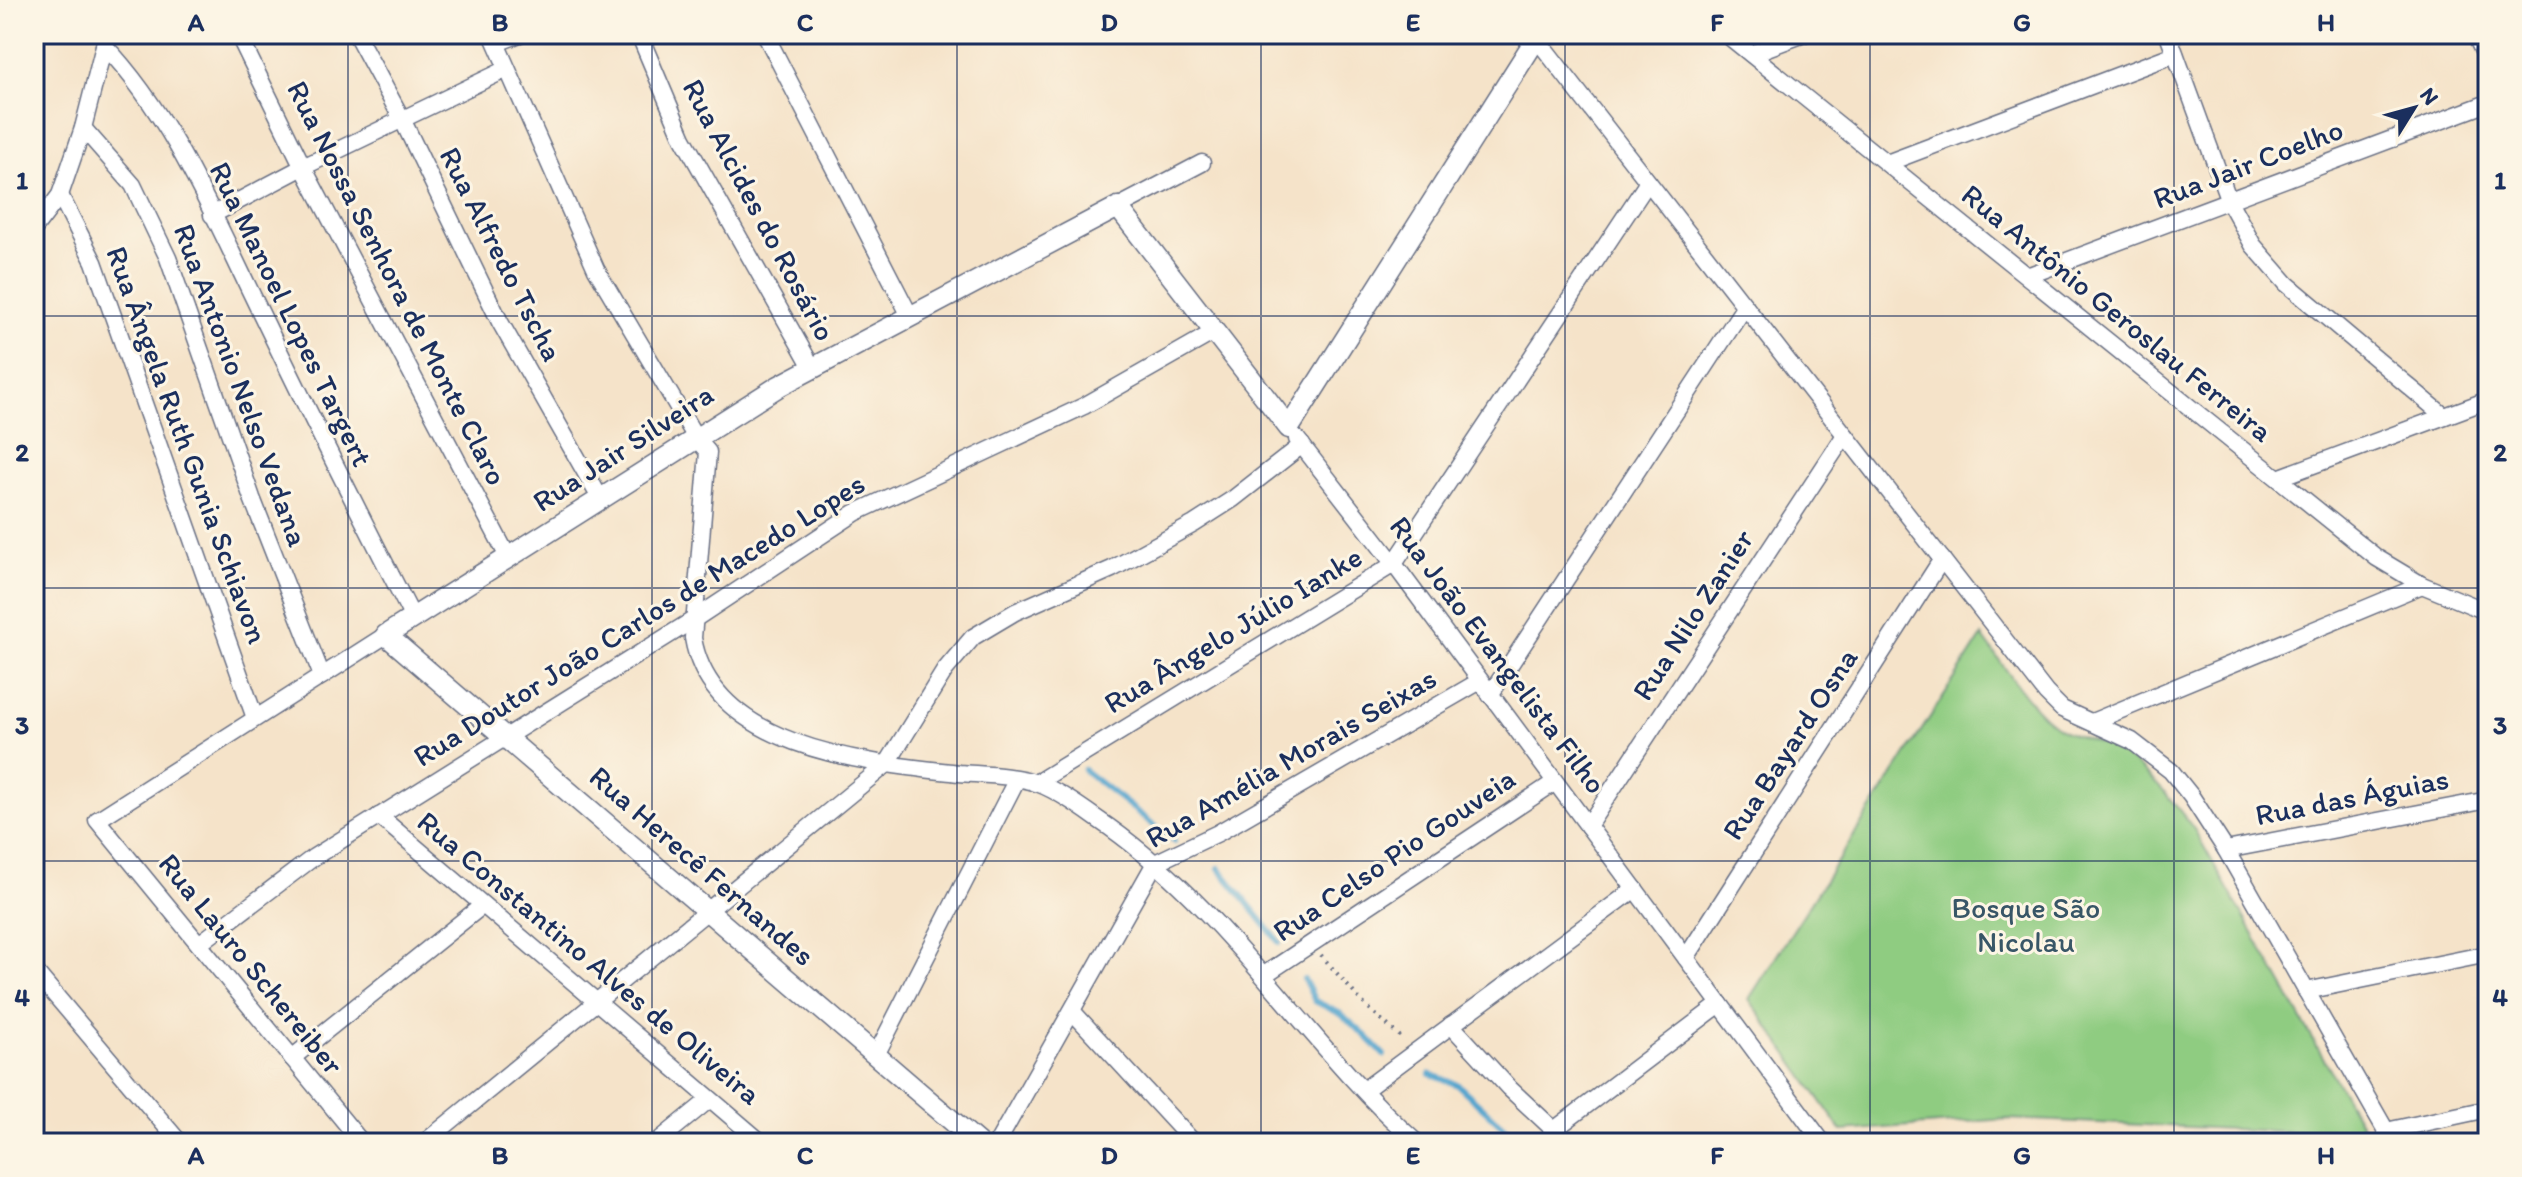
<svg xmlns="http://www.w3.org/2000/svg" width="2522" height="1177" viewBox="0 0 2522 1177" font-family="Itim,sans-serif">
<style>
.green{fill:#8fcc81;stroke:#557e70;stroke-width:2}
.lines{fill:none;stroke-linecap:round;stroke-linejoin:round}
.stream{stroke:#54a5ce;stroke-width:6}
.minor-casing{stroke:#676e83;stroke-width:19}
.tertiary-casing{stroke:#676e83;stroke-width:23}
.path{stroke:#676e83;stroke-width:4;stroke-dasharray:2 6;stroke-linecap:butt}
.minor{stroke:#fff;stroke-width:16}
.tertiary{stroke:#fff;stroke-width:20}
.grid{fill:none;stroke:#1b2f5e;stroke-width:2;stroke-opacity:0.55}
.labels{text-anchor:middle;stroke-width:6;stroke-linejoin:round;paint-order:stroke}
.street-label{font-size:30px;fill:#1b2f5e;stroke:#fcf5e5}
.park-label{font-size:30px;fill:#385667;stroke:#fcf5e5}
.neatline{fill:none;stroke:#1b2f5e;stroke-width:3}
.grid-label{font-size:26px;text-anchor:middle;font-weight:bold;fill:#1b2f5e}
</style>
<rect width="100%" height="100%" fill="#fcf5e5"/>
<filter id="ink" filterUnits="userSpaceOnUse"><feTurbulence type="fractalNoise" baseFrequency=".0125" numOctaves="2"/><feDisplacementMap in="SourceGraphic" scale="16" xChannelSelector="R" yChannelSelector="G"/><feConvolveMatrix kernelMatrix="1 2 1 2 8 2 1 2 1" color-interpolation-filters="sRGB"/></filter>
<filter id="wash" filterUnits="userSpaceOnUse"><feTurbulence type="fractalNoise" baseFrequency=".006" numOctaves="4" result="noise"/><feDisplacementMap in="SourceGraphic" scale="32" xChannelSelector="R" yChannelSelector="G"/><feGaussianBlur stdDeviation="1.8" result="paint"/><feColorMatrix in="noise" values="0 0 0 0 0 0 0 0 0 0 0 0 0 0 0 0 0 1.4 0 .05"/><feComposite in="paint" operator="in"/></filter>
<g filter="url(#wash)">
<rect width="100%" height="100%" fill="#f5e3c9"/>
<!-- green -->
<path class="green" d="M1982,636C2003,663 2029,709 2057,727C2073,737 2093,739 2110,747C2146,768 2170,797 2194,829L2367,1135L2008,1119L1842,1131L1749,999Z"/>
<g class="lines">
<!-- stream -->
<g class="stream">
<path d="M1084,770L1174,841"/>
<path d="M1219,868L1279,942"/>
<path d="M1304,979L1315,1001L1341,1014L1367,1037L1384,1055"/>
<path d="M1430,1074L1458,1085L1521,1143"/>
</g>
</g>
</g>
<g filter="url(#ink)">
<g class="lines">
<!-- minor casing -->
<g class="minor-casing">
<g id="minor">
<path d="M238,34L303,167L508,557"/>
<path d="M356,34L403,121L500,322L600,498"/>
<path d="M492,34L596,269L696,438L708,452L693,638C712,750 870,763 959,773C984,775 1013,775 1037,783C1063,793 1087,812 1109,827C1231,914 1307,1045 1417,1143"/>
<path d="M639,34L683,138L812,367"/>
<path d="M765,34L910,316"/>
<path d="M1726,34L2377,558L2422,585L2488,612"/>
<path d="M2168,34L2229,201L2253,245L2287,284L2444,416"/>
<path d="M1537,39L2046,693L2062,709L2132,741L2171,771L2191,796L2226,850L2393,1143"/>
<path d="M497,43L520,34"/>
<path d="M104,45C172,116 212,213 255,301C306,407 359,513 413,618"/>
<path d="M1751,54L1804,34"/>
<path d="M83,128L133,185L168,258L252,498L322,676"/>
<path d="M1887,163L2175,54"/>
<path d="M60,195L94,262L255,718"/>
<path d="M1118,207L1202,163"/>
<path d="M212,215L303,167L507,69"/>
<path d="M34,229L60,195L83,128L107,34"/>
<path d="M2027,276L2488,103"/>
<path d="M1297,439L1394,564L1823,1143"/>
<path d="M2278,478L2488,400"/>
<path d="M1490,695L1745,306"/>
<path d="M2092,722L2422,585"/>
<path d="M1036,783L1394,564L1648,182"/>
<path d="M379,816L762,1143"/>
<path d="M1588,826L1845,435"/>
<path d="M2226,850L2488,800"/>
<path d="M199,944L314,857L693,620L855,513L1084,406L1214,332"/>
<path d="M1686,958L1942,559"/>
<path d="M34,970L180,1143"/>
<path d="M1264,975L1555,782"/>
<path d="M2306,991L2488,954"/>
<path d="M1072,1011L1194,1143"/>
<path d="M1451,1025L1509,1088L1554,1130L1720,1004"/>
<path d="M876,1055L1017,779"/>
<path d="M292,1058L483,905"/>
<path d="M1364,1090L1635,889"/>
<path d="M2386,1131L2488,1109"/>
<path d="M362,1143L97,820L386,635"/>
<path d="M424,1143L887,764L945,670L973,637L1015,612L1112,569L1194,524L1233,499L1302,445"/>
<path d="M656,1143L710,1099"/>
<path d="M997,1143L1155,863L1218,833L1480,681"/>
</g>
</g>
<!-- tertiary casing -->
<g class="tertiary-casing">
<g id="tertiary">
<path d="M2477,34L2488,57"/>
<path d="M978,1143L386,635L779,386L1118,207L1289,428L1539,34"/>
</g>
</g>
<!-- path -->
<path class="path" d="M1321,955L1361,1001L1404,1040"/>
<!-- minor -->
<use href="#minor" class="minor"/>
<!-- tertiary -->
<use href="#tertiary" class="tertiary"/>
</g>
</g>
<!-- grid -->
<path class="grid" d="M348,34V1143M652,34V1143M957,34V1143M1261,34V1143M1565,34V1143M1870,34V1143M2174,34V1143M34,316H2488M34,588H2488M34,861H2488"/>
<g class="labels">
<!-- street labels -->
<g class="street-label">
<text transform="translate(2248 164) rotate(-21)" y="10">Rua Jair Coelho</text>
<text transform="translate(759 210) rotate(62)" y="10">Rua Alcides do Rosário</text>
<text transform="translate(501 254) rotate(63)" y="10">Rua Alfredo Tscha</text>
<text transform="translate(397 283) rotate(63)" y="10">Rua Nossa Senhora de Monte Claro</text>
<text transform="translate(2117 313) rotate(39)" y="10">Rua Antônio Geroslau Ferreira</text>
<text transform="translate(291 314) rotate(64)" y="10">Rua Manoel Lopes Targert</text>
<text transform="translate(241 385) rotate(70)" y="10">Rua Antonio Nelso Vedana</text>
<text transform="translate(187 445) rotate(70)" y="10">Rua Ângela Ruth Gunia Schiavon</text>
<text transform="translate(623 448) rotate(-33)" y="10">Rua Jair Silveira</text>
<text transform="translate(1693 615) rotate(-57)" y="10">Rua Nilo Zanier</text>
<text transform="translate(639 620) rotate(-32)" y="10">Rua Doutor João Carlos de Macedo Lopes</text>
<text transform="translate(1233 630) rotate(-31)" y="10">Rua Ângelo Júlio Ianke</text>
<text transform="translate(1498 655) rotate(53)" y="10">Rua João Evangelista Filho</text>
<text transform="translate(1790 744) rotate(-57)" y="10">Rua Bayard Osna</text>
<text transform="translate(1291 758) rotate(-30)" y="10">Rua Amélia Morais Seixas</text>
<text transform="translate(2352 797) rotate(-11)" y="10">Rua das Águias</text>
<text transform="translate(1394 855) rotate(-34)" y="10">Rua Celso Pio Gouveia</text>
<text transform="translate(702 866) rotate(41)" y="10">Rua Herecê Fernandes</text>
<text transform="translate(589 958) rotate(40)" y="10">Rua Constantino Alves de Oliveira</text>
<text transform="translate(251 964) rotate(51)" y="10">Rua Lauro Schereiber</text>
</g>
<!-- park labels -->
<g class="park-label">
<text x="2026" y="918">Bosque São<tspan x="2026" dy="34">Nicolau</tspan></text>
</g>
</g>
<!-- margin -->
<rect width="2522" height="1177" fill="none" stroke="#fcf5e5" stroke-width="88"/>
<!-- north arrow -->
<g transform="translate(2414 108) rotate(53)" stroke="#fcf5e5" stroke-width="6" paint-order="stroke">
<path d="M0-6L14 30L0 20L-14 30Z" fill="#1b2f5e"/>
<text y="-12" font-size="22" font-weight="bold" text-anchor="middle" fill="#1b2f5e">N</text>
</g>
<rect x="44" y="44" width="2434" height="1089" class="neatline"/>
<g class="grid-label">
<text x="196" y="31">A</text>
<text x="500" y="31">B</text>
<text x="805" y="31">C</text>
<text x="1109" y="31">D</text>
<text x="1413" y="31">E</text>
<text x="1717" y="31">F</text>
<text x="2022" y="31">G</text>
<text x="2326" y="31">H</text>
<text x="22" y="189">1</text>
<text x="2500" y="189">1</text>
<text x="22" y="461">2</text>
<text x="2500" y="461">2</text>
<text x="22" y="734">3</text>
<text x="2500" y="734">3</text>
<text x="22" y="1006">4</text>
<text x="2500" y="1006">4</text>
<text x="196" y="1164">A</text>
<text x="500" y="1164">B</text>
<text x="805" y="1164">C</text>
<text x="1109" y="1164">D</text>
<text x="1413" y="1164">E</text>
<text x="1717" y="1164">F</text>
<text x="2022" y="1164">G</text>
<text x="2326" y="1164">H</text>
</g>
</svg>
